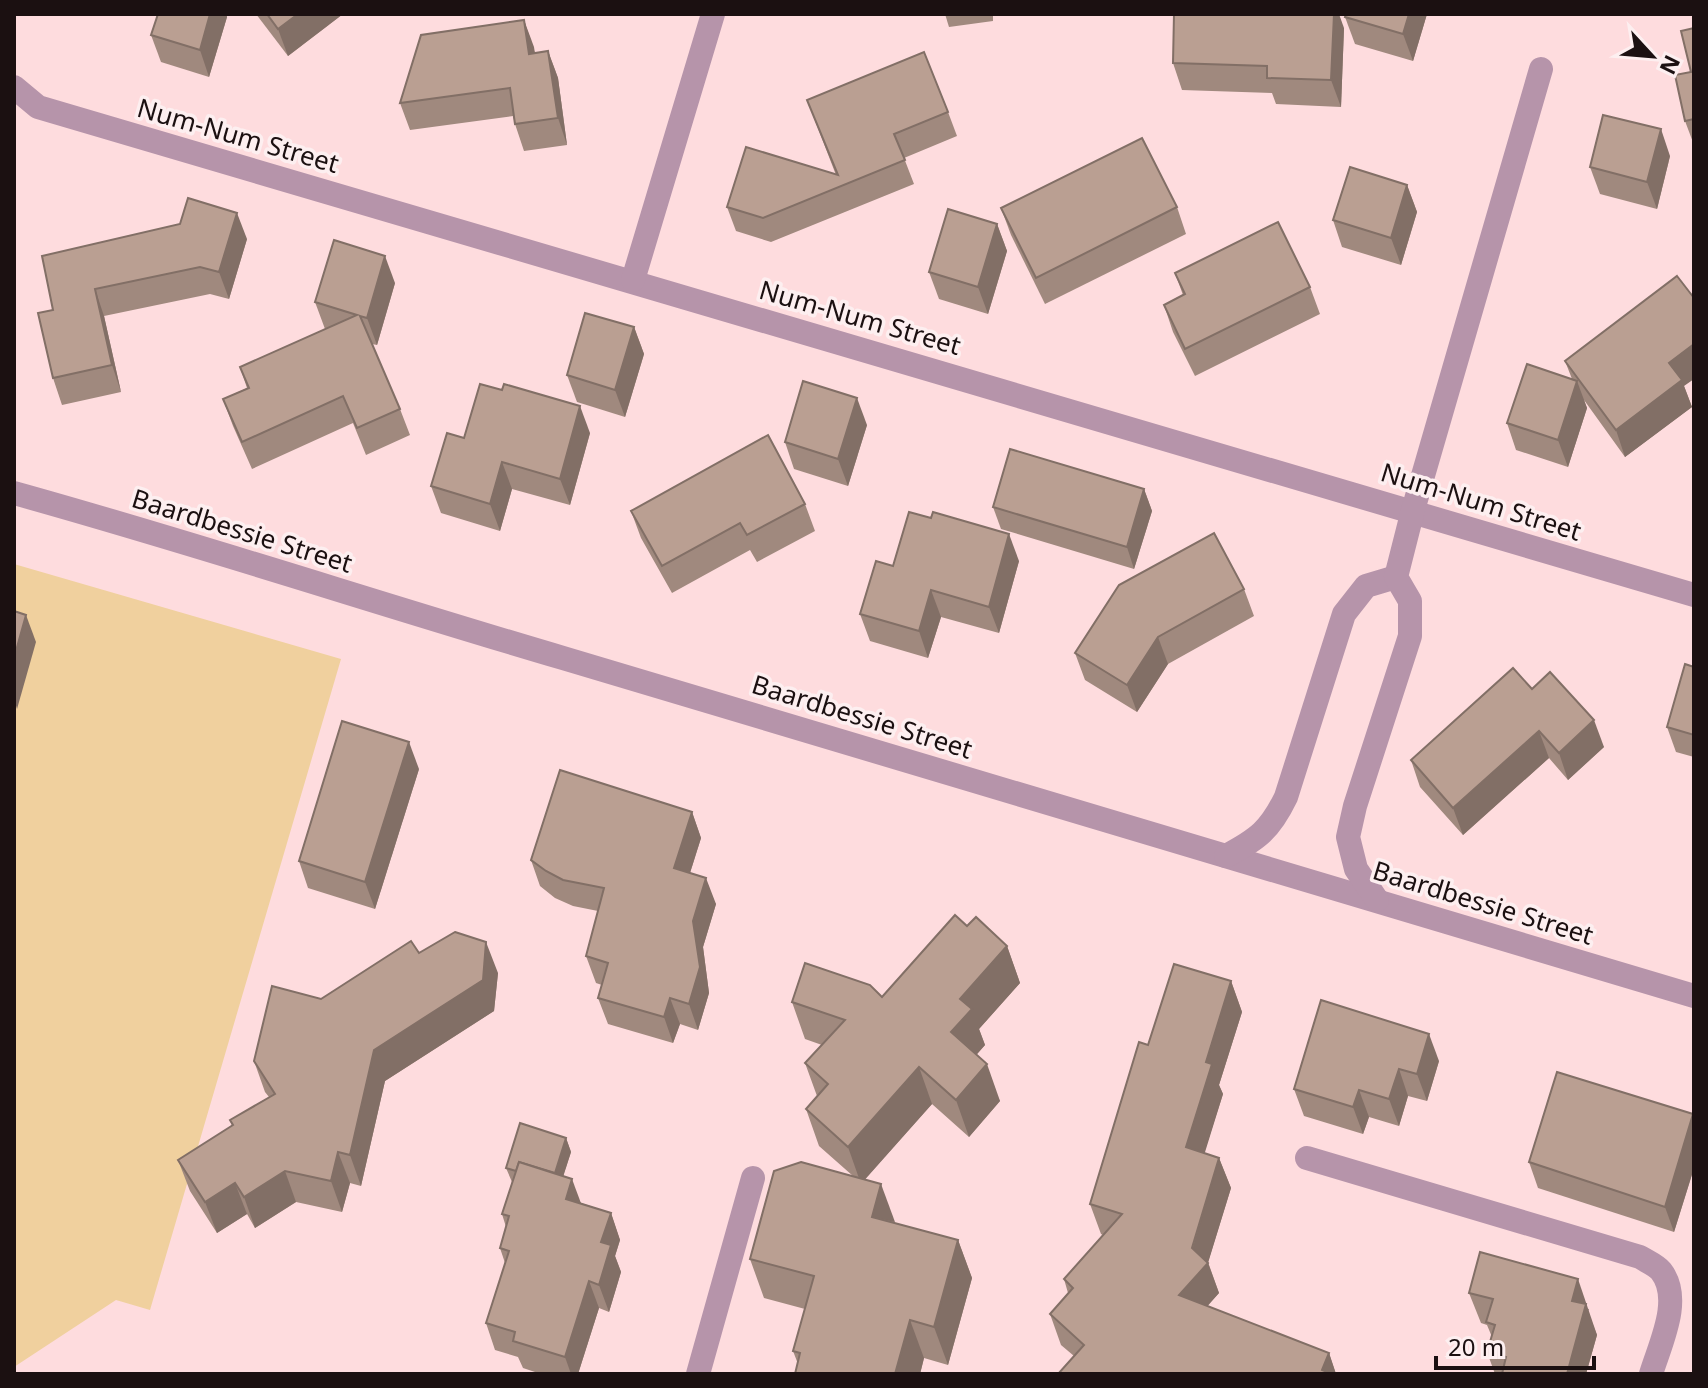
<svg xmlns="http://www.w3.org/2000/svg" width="1708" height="1388" viewBox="0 0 1708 1388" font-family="'Noto Sans',sans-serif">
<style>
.green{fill:#f0d09e}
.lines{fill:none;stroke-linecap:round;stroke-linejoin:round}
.service{stroke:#b694aa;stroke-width:24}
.minor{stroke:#b694aa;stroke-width:24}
.wall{fill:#a0897e}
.shaded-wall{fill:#826f66}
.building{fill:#ba9f92;stroke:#826f66;stroke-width:2}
.labels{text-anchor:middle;stroke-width:7;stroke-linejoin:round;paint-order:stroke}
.street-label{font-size:26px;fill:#1b1011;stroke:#fdeff0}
</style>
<rect width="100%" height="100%" fill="#fedcde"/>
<!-- green -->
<path class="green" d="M14,564L341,659L150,1310L116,1300L14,1367Z"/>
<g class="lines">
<!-- service -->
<g class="service">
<path d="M1307,1158L1640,1257C1646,1261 1656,1265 1661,1271C1683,1299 1660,1344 1651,1374"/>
<path d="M698,1374L753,1178"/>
</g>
<!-- minor -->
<g class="minor">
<path d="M14,87L38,107L1694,595"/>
<path d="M633,280L713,14"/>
<path d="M14,493C198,544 379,604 563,658C940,770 1317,882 1694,996"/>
<path d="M1226,856C1258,839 1270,830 1286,797L1344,614L1366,586L1396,577"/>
<path d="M1377,900L1356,869L1348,837L1355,806L1410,636V601L1396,577L1413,510L1541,69"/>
</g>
</g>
<!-- wall -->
<g class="wall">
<path d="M158,14H226L227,17L209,77L161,62L151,35Z"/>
<path d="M256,14H343L288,56Z"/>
<path d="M945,14H993V21L949,27Z"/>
<path d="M1427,14L1413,61L1355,44L1345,17Z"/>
<path d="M524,20L535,53L548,51L558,78L567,145L524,151L515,124L513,116L410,130L400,103Z"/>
<path d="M1344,28L1341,107L1276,104L1272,93L1182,90L1173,63Z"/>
<path d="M1694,28V145L1685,121Z"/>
<path d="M807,100L948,112L957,136L904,158L914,184L771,242L736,231L727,207L836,175Z"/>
<path d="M1670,156L1657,209L1600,194L1590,167Z"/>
<path d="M1407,185L1417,212L1401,265L1342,247L1333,220Z"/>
<path d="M1177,207L1186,234L1045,304L1011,235L1001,208Z"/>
<path d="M997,224L1007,251L988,314L939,299L929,272Z"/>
<path d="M247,239L229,299L210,294L104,316L121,392L62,405L53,378V310L42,256Z"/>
<path d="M1175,273L1310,287L1320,314L1195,376L1173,332L1164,305L1183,295Z"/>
<path d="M395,283L377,345L372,344L400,409L410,435L366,455L353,423L252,469L233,426L223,399L247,388L240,367L325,329L315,302Z"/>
<path d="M634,327L644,354L625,417L577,402L567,375Z"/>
<path d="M1565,361L1684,386L1692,407L1625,457L1584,400L1587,408L1568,467L1516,450L1507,423L1572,379Z"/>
<path d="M867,425L848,486L794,469L785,442Z"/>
<path d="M590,433L570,505L512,489L500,531L441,513L431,486L464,438Z"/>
<path d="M1144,489L1152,511L1134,569L1001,529L993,507Z"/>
<path d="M805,504L815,531L757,562L750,550L672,593L641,538L631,511Z"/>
<path d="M1019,561L999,633L941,617L928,658L870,641L860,614L893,566Z"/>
<path d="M1244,589L1254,616L1168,664L1137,712L1085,680L1075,653Z"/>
<path d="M1694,667V757L1676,752L1667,727Z"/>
<path d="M1532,689L1604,747L1568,780L1549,758L1463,835L1420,787L1411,760Z"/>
<path d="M419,769L375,909L308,888L299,861Z"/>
<path d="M692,812L701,838L690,873L716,904L703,947L709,993L698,1030L680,1024L673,1043L608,1024L598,998L602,985L596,983L586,956L598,911L573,906L555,898L540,886L531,860Z"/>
<path d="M967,926L1007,946L1020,983L979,1029L985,1045L976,1055L1000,1101L969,1137L932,1104L865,1179L895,1223L958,1240L972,1278L948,1365L924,1358L920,1374H795L798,1364L793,1351L805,1309L764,1298L750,1259L853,1176L819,1146L806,1109L817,1096L805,1063L822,1045L805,1039L792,1002L882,997Z"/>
<path d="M419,953L498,973L494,1011L385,1081L361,1186L350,1183L342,1212L296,1202L255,1228L247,1214L217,1233L190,1191L178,1160L232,1126L230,1120L269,1097L265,1092L254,1061L321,999Z"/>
<path d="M1231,981L1242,1012L1219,1085L1223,1094L1204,1153L1219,1158L1231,1188L1208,1262L1219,1293L1207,1306L1329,1353L1336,1374H1058L1074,1356L1061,1345L1050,1314L1068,1293L1064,1279L1103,1235L1101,1234L1090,1204L1148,1045Z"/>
<path d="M1439,1061L1427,1101L1408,1096L1399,1126L1369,1117L1363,1134L1304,1116L1294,1089Z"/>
<path d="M1694,1117V1168L1674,1232L1538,1188L1529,1162Z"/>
<path d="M566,1138L571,1152L563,1176L581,1203L611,1213L620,1240L615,1256L621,1272L609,1312L599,1308L578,1374H541L523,1368L518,1357L495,1350L486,1323L505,1263L500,1248L506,1227L502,1214L512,1182L506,1168Z"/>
<path d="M1469,1293L1589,1309L1588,1312L1597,1335L1586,1374H1495L1487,1352L1492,1337L1487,1325L1481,1323Z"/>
</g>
<!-- shaded-wall -->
<g class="shaded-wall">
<path d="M210,14H226L227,17L209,77L200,50Z"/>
<path d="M298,14H343L288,56L278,29Z"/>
<path d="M1334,14H1339L1344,28L1341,107L1331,80Z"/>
<path d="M1409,14H1427L1413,61L1403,34Z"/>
<path d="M524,20L534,47L539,81L529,54Z"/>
<path d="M548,51L558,78L567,145L558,118Z"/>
<path d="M1661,129L1670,156L1657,209L1647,182Z"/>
<path d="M1407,185L1417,212L1401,265L1391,238Z"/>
<path d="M237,213L247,239L229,299L219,272Z"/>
<path d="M997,224L1007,251L988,314L978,287Z"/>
<path d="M385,256L395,283L377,345L367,318Z"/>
<path d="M95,289L104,316L121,392L112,365Z"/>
<path d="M634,327L644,354L625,417L615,390Z"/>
<path d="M1694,344V379L1684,386L1692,407L1625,457L1616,430L1669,363Z"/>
<path d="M1577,381L1587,408L1568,467L1558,440Z"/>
<path d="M857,398L867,425L848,486L838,459Z"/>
<path d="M580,406L590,433L570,505L560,479Z"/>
<path d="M502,462L512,489L500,531L490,504Z"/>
<path d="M1144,489L1152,511L1134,569L1127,547Z"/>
<path d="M1009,534L1019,561L999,633L989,607Z"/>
<path d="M931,590L941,617L928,658L919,631Z"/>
<path d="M26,615L36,642L17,709L14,699V658Z"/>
<path d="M1158,637L1168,664L1137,712L1127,685Z"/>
<path d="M1594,720L1604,747L1568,780L1559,753Z"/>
<path d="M1539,731L1549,758L1463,835L1453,808Z"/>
<path d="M409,742L419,769L375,909L365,882Z"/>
<path d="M692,812L701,838L683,895L674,868Z"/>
<path d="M706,878L716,904L703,947L709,993L698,1030L689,1004L693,921Z"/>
<path d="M486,942L498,973L494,1011L385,1081L361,1186L350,1155L374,1050Z"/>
<path d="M1007,946L1020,983L979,1029L985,1045L964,1069L951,1032L960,999Z"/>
<path d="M1231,981L1242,1012L1219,1085L1223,1094L1197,1178L1186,1147L1206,1062Z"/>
<path d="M670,998L680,1024L673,1043L664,1017Z"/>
<path d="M1429,1034L1439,1061L1427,1101L1417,1074Z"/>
<path d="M987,1064L1000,1101L969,1137L956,1100Z"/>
<path d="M919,1067L932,1104L861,1184L848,1147Z"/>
<path d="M1399,1069L1408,1096L1399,1126L1389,1099Z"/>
<path d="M1359,1090L1369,1117L1363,1134L1353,1107Z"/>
<path d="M1693,1114L1694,1168L1674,1232L1665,1207Z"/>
<path d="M566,1138L571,1152L557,1196L552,1182Z"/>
<path d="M338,1152L350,1183L342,1212L331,1181Z"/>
<path d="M1219,1158L1231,1188L1208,1263L1219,1293L1190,1326L1179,1295Z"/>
<path d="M285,1171L296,1202L255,1228L244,1197Z"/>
<path d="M572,1179L582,1206L566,1199Z"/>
<path d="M235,1183L247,1214L217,1233L205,1202Z"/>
<path d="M881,1184L895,1222L872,1217Z"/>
<path d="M611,1213L620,1240L615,1256L621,1272L609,1312L599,1285L601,1242Z"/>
<path d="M958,1240L972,1278L948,1365L934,1327Z"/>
<path d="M1578,1279L1597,1335L1586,1374H1567L1572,1301Z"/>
<path d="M589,1281L599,1308L578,1374H571L565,1357Z"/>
<path d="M910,1320L924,1358L920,1374H895Z"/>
<path d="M1329,1353L1336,1374H1324L1322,1370Z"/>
</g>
<!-- building -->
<g class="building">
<path d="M158,14H210L200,50L151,35Z"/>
<path d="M267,14H298L278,29Z"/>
<path d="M1174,14H1334L1331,80L1267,78V66L1173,63Z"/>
<path d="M1346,14H1409L1403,34L1345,17Z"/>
<path d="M524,20L529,54L548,51L558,118L515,124L510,88L400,103L421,35Z"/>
<path d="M1694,28V119L1685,121L1675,75L1691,72L1681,31Z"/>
<path d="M924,52L948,112L894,134L905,160L763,218L727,207L746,147L838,175L807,100Z"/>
<path d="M1603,115L1661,129L1647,182L1590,167Z"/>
<path d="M1142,138L1177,207L1036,278L1001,208Z"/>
<path d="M1350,167L1407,185L1391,238L1333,220Z"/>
<path d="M188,198L237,213L219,272L200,267L95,289L112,365L53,378L38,313L53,310L42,256L180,224Z"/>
<path d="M948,209L997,224L978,287L929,272Z"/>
<path d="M1278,222L1310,287L1185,349L1164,305L1185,294L1175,273Z"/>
<path d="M334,240L385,256L367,318L360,316L400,409L357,428L343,396L242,442L223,399L249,388L240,367L357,315L315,302Z"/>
<path d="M1677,276L1694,298V344L1669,363L1682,380L1616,430L1565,361Z"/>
<path d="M585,313L634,327L615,390L567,375Z"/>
<path d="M1527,364L1577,381L1558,440L1507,423Z"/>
<path d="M803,381L857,398L838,459L785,442Z"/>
<path d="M480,384L502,390L504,384L580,406L560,479L502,462L490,504L431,486L447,433L464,438Z"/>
<path d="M768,435L805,504L747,535L740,523L662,566L631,511Z"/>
<path d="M1010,449L1144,489L1127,547L993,507Z"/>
<path d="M909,512L931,518L933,512L1009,534L989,607L931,590L919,631L860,614L876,561L893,566Z"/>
<path d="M1214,533L1244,589L1158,637L1127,685L1075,653L1119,585Z"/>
<path d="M14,611L26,615L14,658Z"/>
<path d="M1685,664L1694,667V735L1667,727Z"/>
<path d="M1513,668L1532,689L1550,672L1594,720L1559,753L1539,731L1453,808L1411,760Z"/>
<path d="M342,721L409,742L365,882L299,861Z"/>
<path d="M560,770L692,812L674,868L706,878L693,921L700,967L689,1004L670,998L664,1017L598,998L608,963L586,956L604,888L563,880L546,871L531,860Z"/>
<path d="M955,915L967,926L976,917L1007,946L960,999L972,1009L951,1032L987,1064L956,1100L919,1067L848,1147L806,1109L828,1084L805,1063L845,1020L792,1002L805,963L870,985L882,997Z"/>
<path d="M455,932L486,942L483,980L374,1050L350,1155L338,1152L331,1181L285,1171L244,1197L235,1183L205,1202L178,1160L233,1125L230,1120L275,1094L254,1061L272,986L321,999L411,941L419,953Z"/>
<path d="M1174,964L1231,981L1206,1062L1212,1064L1186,1147L1219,1158L1192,1248L1208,1263L1179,1295L1329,1353L1322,1370L1332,1374H1058L1084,1345L1050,1314L1073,1288L1064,1279L1122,1214L1090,1204L1139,1042L1148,1045Z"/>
<path d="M1321,1000L1429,1034L1417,1074L1399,1069L1389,1099L1359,1090L1353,1107L1294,1089Z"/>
<path d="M1557,1072L1693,1114L1665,1207L1529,1162Z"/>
<path d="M520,1123L566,1138L555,1173L519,1162L516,1171L506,1168Z"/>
<path d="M519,1162L572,1179L566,1199L611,1213L601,1242L611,1245L599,1285L589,1281L565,1357L513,1341L515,1332L486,1323L509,1251L500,1248L509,1216L502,1214Z"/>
<path d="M801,1162L881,1184L872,1217L958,1240L934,1327L910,1320L895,1374H795L800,1353L793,1351L814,1276L750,1259L774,1171Z"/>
<path d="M1480,1252L1578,1279L1572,1301L1586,1304L1567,1374H1502L1506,1357L1487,1352L1495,1325L1486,1322L1493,1299L1469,1293Z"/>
</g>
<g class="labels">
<!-- street labels -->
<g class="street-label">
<text transform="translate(238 136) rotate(16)" y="9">Num-Num Street</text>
<text transform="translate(860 318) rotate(16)" y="9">Num-Num Street</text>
<text transform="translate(1481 502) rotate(17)" y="9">Num-Num Street</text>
<text transform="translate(242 531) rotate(17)" y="9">Baardbessie Street</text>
<text transform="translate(862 717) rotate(17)" y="9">Baardbessie Street</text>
<text transform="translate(1483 903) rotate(17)" y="9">Baardbessie Street</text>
</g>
</g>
<!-- border -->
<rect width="1708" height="1388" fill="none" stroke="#1b1011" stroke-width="32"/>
<!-- north arrow -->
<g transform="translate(1652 56) rotate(116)" stroke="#fdeff0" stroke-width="6" paint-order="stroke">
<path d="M0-6L14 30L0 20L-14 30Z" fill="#1b1011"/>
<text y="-12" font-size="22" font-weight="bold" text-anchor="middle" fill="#1b1011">N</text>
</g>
<!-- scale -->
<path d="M1436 1356v12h158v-12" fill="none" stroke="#1b1011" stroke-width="4"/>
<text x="1448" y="1356" font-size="24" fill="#1b1011" stroke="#fdeff0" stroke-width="6" paint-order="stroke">20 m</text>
</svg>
